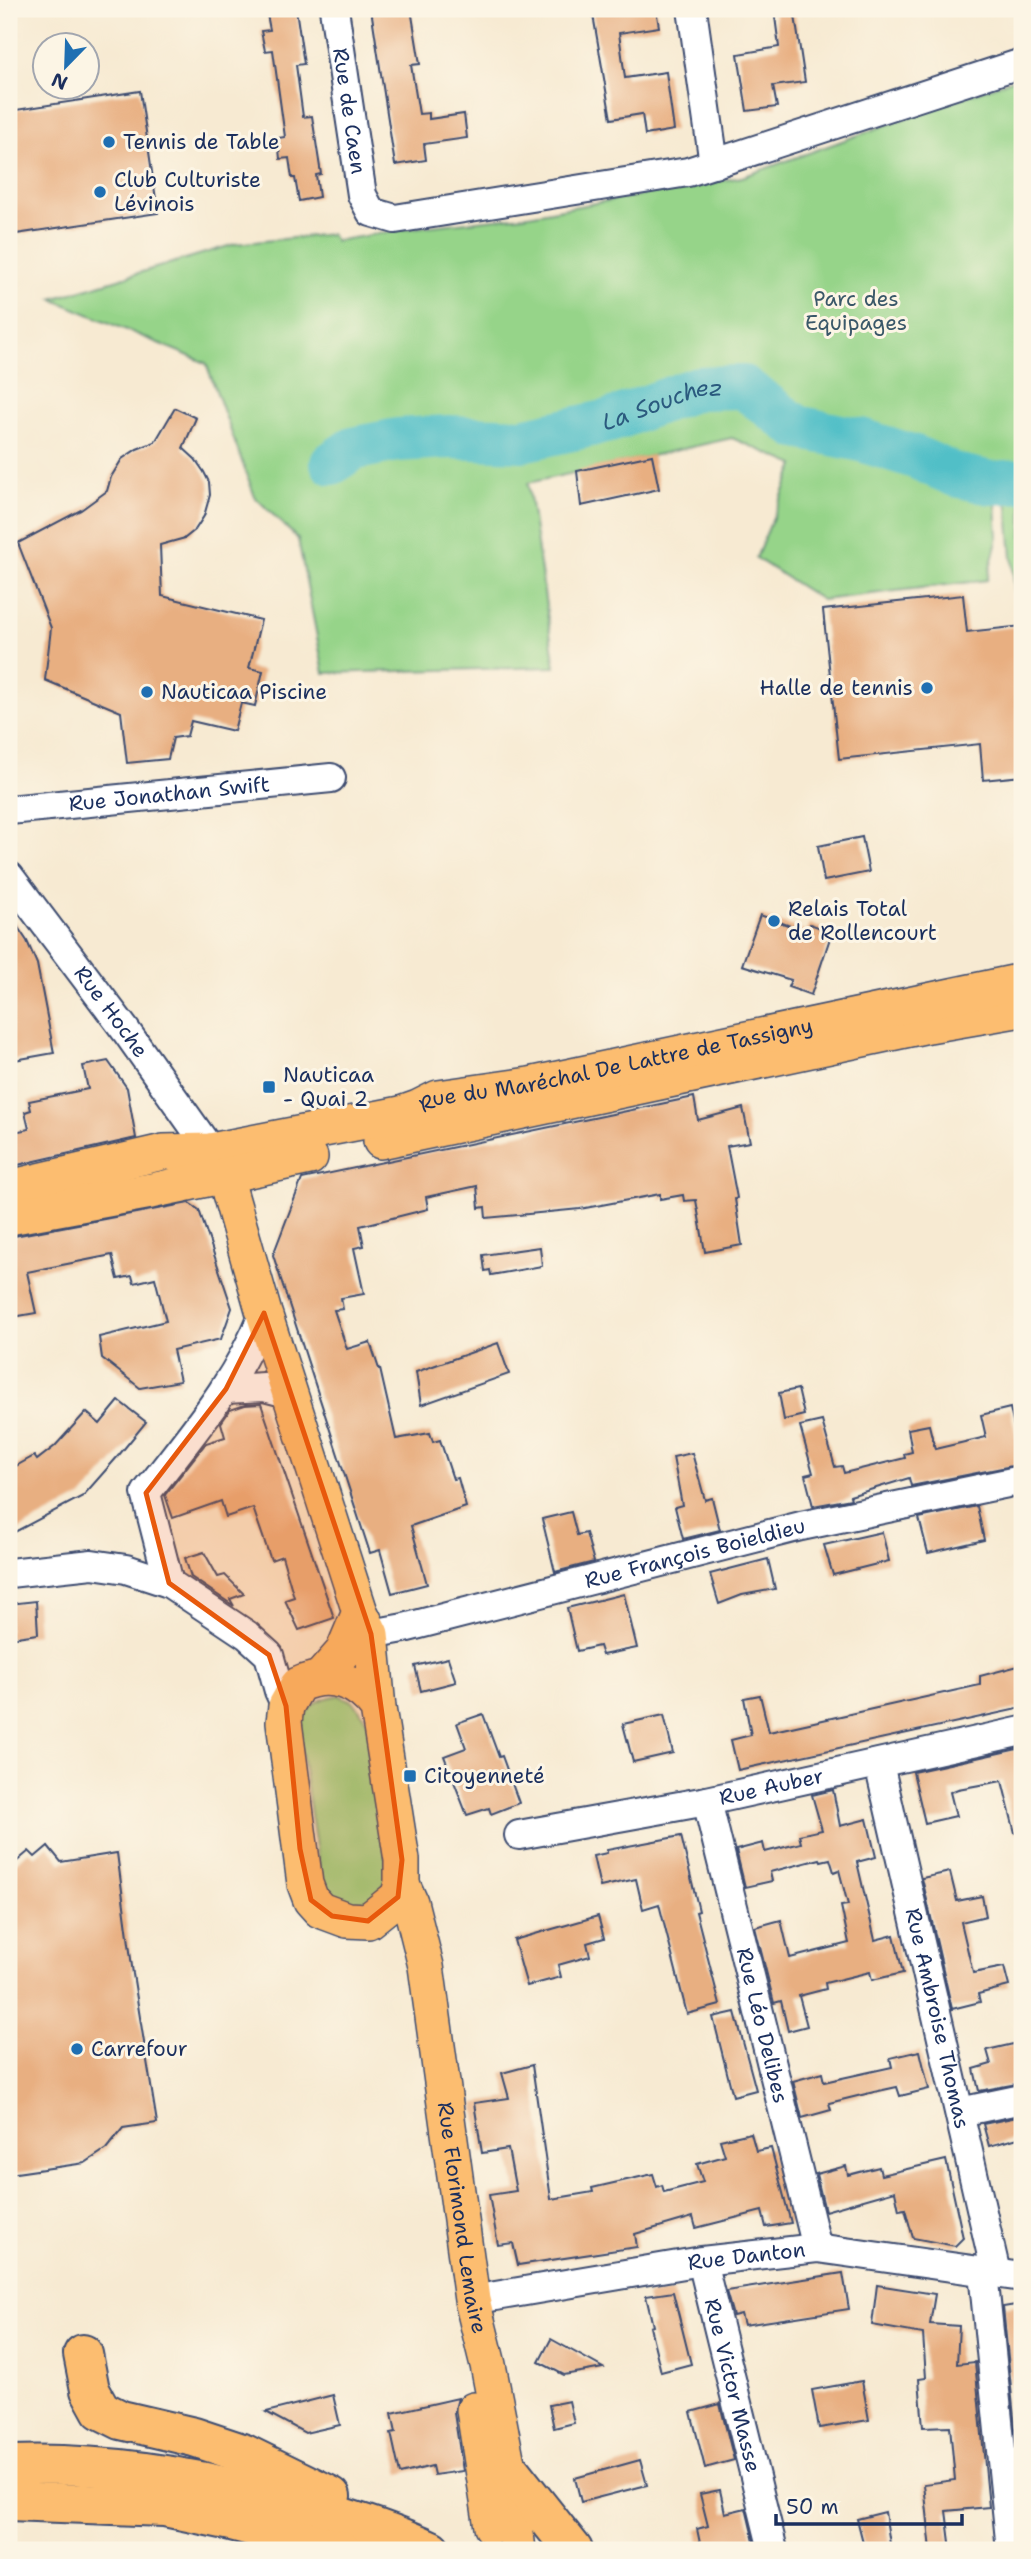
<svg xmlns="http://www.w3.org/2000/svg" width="1031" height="2559" viewBox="0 0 1031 2559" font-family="'Shantell Sans',sans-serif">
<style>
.park{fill:#96d489;stroke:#588274;stroke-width:2}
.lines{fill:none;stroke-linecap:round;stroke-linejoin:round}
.river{stroke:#51bfc7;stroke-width:44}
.building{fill:#e8af81}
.minor-casing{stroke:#3c4b6f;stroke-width:32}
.major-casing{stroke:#3c4b6f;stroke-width:38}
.highway-casing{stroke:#3c4b6f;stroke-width:42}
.minor{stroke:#fff;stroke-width:28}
.major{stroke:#fcbd6f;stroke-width:35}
.highway{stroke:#fcbd6f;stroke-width:38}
.marked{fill:#e8590c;fill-opacity:0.2;stroke:#e8590c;stroke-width:5;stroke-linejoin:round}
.poi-dot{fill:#1f6fb2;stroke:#fcf5e5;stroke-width:2.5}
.labels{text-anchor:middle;stroke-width:6;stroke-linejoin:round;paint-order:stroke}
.street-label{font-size:21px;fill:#1b2f5e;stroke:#fcf5e5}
.poi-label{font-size:21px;fill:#1b2f5e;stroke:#fcf5e5;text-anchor:start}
.park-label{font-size:21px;fill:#3a5869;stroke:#fcf5e5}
.water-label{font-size:23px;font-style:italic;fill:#2b5a7e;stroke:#fcf5e5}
</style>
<rect width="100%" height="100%" fill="#fcf5e5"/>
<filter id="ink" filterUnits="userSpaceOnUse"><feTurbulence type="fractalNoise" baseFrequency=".0143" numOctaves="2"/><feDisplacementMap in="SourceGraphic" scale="14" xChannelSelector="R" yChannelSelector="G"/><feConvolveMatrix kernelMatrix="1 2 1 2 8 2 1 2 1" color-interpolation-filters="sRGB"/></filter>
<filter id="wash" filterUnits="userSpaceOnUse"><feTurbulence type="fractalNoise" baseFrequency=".00686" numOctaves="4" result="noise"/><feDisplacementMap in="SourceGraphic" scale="28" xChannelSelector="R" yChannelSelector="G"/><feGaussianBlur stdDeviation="1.57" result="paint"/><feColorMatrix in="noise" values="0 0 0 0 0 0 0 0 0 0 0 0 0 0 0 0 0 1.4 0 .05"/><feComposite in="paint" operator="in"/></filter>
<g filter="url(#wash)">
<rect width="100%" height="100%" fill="#f7ead2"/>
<!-- park -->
<g class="park">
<path d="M1022,76V485L995,488L998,537L987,580L822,600L756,558L795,465L732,438L528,483L555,667L324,673L298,539L255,497L206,363L52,299L235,244L331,234L335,241L413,228L523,216L742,177Z"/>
<path d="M1022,494V619L1017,620L1007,496Z"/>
<path d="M339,1695L354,1702L368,1722L389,1879L368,1905C345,1907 339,1903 322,1888L298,1729C309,1705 312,1700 339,1695Z"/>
</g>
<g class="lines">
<!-- river -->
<path class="river" id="s1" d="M332,463L352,449L397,440L448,437L522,440L609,421L698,388L743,387L797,427L861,440L915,457L955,475L991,483L1022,481"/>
</g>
<g id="blocks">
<!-- building -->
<g class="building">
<path d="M266,9H296L304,64L296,65L303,117L312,116L321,174L316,175L319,197L299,201L295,178H292L289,158L280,159L278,138L285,137L273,50L265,51L261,31L270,30Z"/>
<path d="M371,9H411L420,64L411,65L419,114L429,113V119L464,114L467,138L424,144L426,160L395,165Z"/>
<path d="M592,9H656L659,27L619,33L625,78L666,72L674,130L645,135L642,114L611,119Z"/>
<path d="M774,9H794L805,82L773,86L777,107L747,111L738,54L779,47Z"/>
<path d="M140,91L158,213L9,235V111Z"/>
<path d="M175,408L196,418L183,448L195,459L204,472L209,482L210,495L204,516L195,530L185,538L160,545L162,596L261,620L249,668L263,671L255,706L241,703L234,731L191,721L187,736L173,738L168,759L127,763L121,712L45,680L51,628L18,543L81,510L107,491L111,477L122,459L137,449L155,442Z"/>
<path d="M652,455L659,489L581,506L577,471Z"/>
<path d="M963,595L967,632L1022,626V776L983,780L980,744L839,759L823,610Z"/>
<path d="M862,837L869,872L824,881L818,846Z"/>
<path d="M9,914L27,941L37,964L54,1053L9,1061Z"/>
<path d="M760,915L807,932L810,924L832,932L811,995L788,987L791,980L742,965Z"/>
<path d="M108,1061L127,1088L136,1138L9,1167V1133L29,1129L25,1112L31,1110L29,1101L88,1089L83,1066Z"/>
<path d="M694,1097L698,1120L743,1108L750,1142L727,1146L737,1198L735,1199L742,1245L705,1252L696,1200L684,1201L683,1195L660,1199V1194L580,1209L486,1218L485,1207L479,1208L477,1186L426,1197L428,1209L360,1226L364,1246L354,1248L364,1294L341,1298L343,1309L334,1310L347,1349L370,1342L379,1369H380L396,1439L430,1433L433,1442L440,1440L453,1479L458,1478L466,1507L411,1526L427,1584L392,1593L380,1550L370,1553L273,1255L302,1179Z"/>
<path d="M189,1203L199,1210L232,1308L221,1339L173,1350L180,1381L140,1388L102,1358L99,1337L166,1321L155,1278L134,1283L132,1276L118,1279L112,1255L27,1272L36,1313L13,1317L9,1293V1237Z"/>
<path d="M540,1247L542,1266L491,1275L490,1270L485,1271L483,1255Z"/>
<path d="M498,1343L509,1374L421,1405L416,1372Z"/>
<path d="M798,1389L804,1415L784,1420L779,1393Z"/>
<path d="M119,1401L146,1422L119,1455L83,1496L9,1535V1470L34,1456L37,1460L55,1446L86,1412L100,1424Z"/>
<path d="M261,1404L334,1618L299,1630L285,1600L294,1597L282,1556L271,1560L253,1508L226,1517L221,1501L173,1518L165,1495L206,1443L225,1437L221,1423L230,1410L245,1405Z"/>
<path d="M1010,1408L1022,1464L911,1486L909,1478L850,1496L851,1499L813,1506L805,1475L813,1473L800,1426L822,1421L835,1467L842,1466L844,1473L905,1458L904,1454L912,1452L908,1429L929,1425L935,1449L986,1437L981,1415Z"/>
<path d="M692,1453L705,1500L712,1498L720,1530L683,1539L675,1507L682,1505L673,1457Z"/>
<path d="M977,1506L984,1540L928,1553L919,1518Z"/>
<path d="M571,1512L577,1535L586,1533L594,1562L555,1572L542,1519Z"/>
<path d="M882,1532L889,1561L833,1575L824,1545Z"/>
<path d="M204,1552L218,1577L225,1575L244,1594L230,1599L234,1606L191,1577L185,1558Z"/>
<path d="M768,1559L775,1589L742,1595L719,1604L710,1574Z"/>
<path d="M624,1594L637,1648L602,1655L599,1646L577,1651L567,1608Z"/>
<path d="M36,1601L38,1634L9,1638V1604Z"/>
<path d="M448,1658L456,1682L421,1691L415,1666Z"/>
<path d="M1022,1665V1708L738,1770L731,1740L751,1735L744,1698L760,1695L769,1732L980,1685V1676Z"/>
<path d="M483,1714L499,1757L502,1756L519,1803L491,1814L489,1808L467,1815L444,1756L466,1748L457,1723Z"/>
<path d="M664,1715L673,1753L633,1762L623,1724Z"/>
<path d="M1022,1748V1832L1015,1833L1002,1781L958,1789L950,1792L956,1816L925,1823L913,1772Z"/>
<path d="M833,1790L840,1826L867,1819L876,1857L857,1862L875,1940L894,1935L903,1973L872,1980L870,1972L825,1983L826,1989L799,1996L807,2026L788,2031L781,2001L774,2003L755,1927L781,1920L790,1958L849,1943L841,1906L848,1905L839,1870L834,1872L830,1859L821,1861L820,1859L770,1872L772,1881L745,1887L736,1850L763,1843L765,1852L801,1843L799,1835L822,1830L812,1795Z"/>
<path d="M681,1836L699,1911L696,1912L720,2005L687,2014L659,1904L643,1909L636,1879L600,1887L593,1856L607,1853V1850Z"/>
<path d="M48,1846L61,1862L117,1853L133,1974L157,2123L123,2128L106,2149L85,2163L9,2174V1868L29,1851L35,1857Z"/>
<path d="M950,1872L957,1901L982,1896L986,1916L961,1922L973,1973L1004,1967L1009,1986L978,1994L980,2002L952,2009L922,1878Z"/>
<path d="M598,1916L604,1938L587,1943L590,1956L558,1965L561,1977L527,1986L514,1940Z"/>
<path d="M735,2012L756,2090L733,2096L713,2017Z"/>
<path d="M1022,2042V2083L979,2091L974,2069L991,2064L987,2050Z"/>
<path d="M920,2051L929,2089L900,2096L897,2087L874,2092L829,2103L831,2110L802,2118L793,2081L822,2073L824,2082L892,2067L890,2058Z"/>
<path d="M532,2065L551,2199L593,2192L592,2188L653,2174L657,2187L662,2185L664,2192L703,2182L697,2164L725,2156L720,2140L751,2133L756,2151L771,2148L791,2223L766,2227L762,2211L696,2228L693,2217L635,2234L637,2247L518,2265L513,2243L498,2245L489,2195L516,2191L508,2149L482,2153L474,2103L509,2098L502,2073Z"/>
<path d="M1022,2116V2137L989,2146L983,2124Z"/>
<path d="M946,2160L963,2238L955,2246L913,2238L905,2209L899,2210L895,2191L825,2211L816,2174L846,2166L848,2175L879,2167L881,2175Z"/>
<path d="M843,2273L849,2309L744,2325L741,2314L733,2316L726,2291Z"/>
<path d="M877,2285L935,2294L930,2324L959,2326L957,2364L975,2362L989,2507L946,2511L951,2550H931L924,2484L955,2480L950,2426L923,2427L919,2379L926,2378L923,2334L872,2325Z"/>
<path d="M673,2292L691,2364L661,2372L650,2327L653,2326L646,2296Z"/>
<path d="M1022,2304V2478H1020L1003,2307Z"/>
<path d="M551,2339L603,2368L564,2375L539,2362Z"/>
<path d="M862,2381L869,2420L819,2428L812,2390Z"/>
<path d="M333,2395L340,2425L305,2433L266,2412Z"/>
<path d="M458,2398L454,2413L463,2471L434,2475L432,2466L400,2474L391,2433L396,2432L392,2413Z"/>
<path d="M569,2401L574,2423L554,2428L549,2405Z"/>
<path d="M720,2404L734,2460L705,2468L691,2412Z"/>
<path d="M640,2460L647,2485L581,2502L575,2478Z"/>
<path d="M720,2490L725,2513L746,2508L755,2546L734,2550H726L724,2544L702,2549L701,2548L697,2529L708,2526L700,2494Z"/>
<path d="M885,2512L891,2550H865L857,2519Z"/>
</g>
</g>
</g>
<g filter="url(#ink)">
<use href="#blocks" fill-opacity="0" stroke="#3c4b6f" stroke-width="2"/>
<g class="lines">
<!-- minor casing -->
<g class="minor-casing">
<g id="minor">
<path id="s2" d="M334,9L362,195L371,212L395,219L688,172L1022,63"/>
<path d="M692,9L714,164"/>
<path id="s3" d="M9,810L331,778"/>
<path id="s4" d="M9,876L126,1031L211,1151"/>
<path d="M226,1389L264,1387L291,1394"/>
<path d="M9,1573L92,1564L126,1569L169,1583L247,1635L269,1655L279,1691L286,1706"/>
<path d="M169,1583L146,1493C192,1433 236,1384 264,1313"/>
<path id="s5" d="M371,1634L404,1628L801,1526L1022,1480"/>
<path id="s6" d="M879,1764L996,2273"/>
<path id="s7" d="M707,1801L817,2248"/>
<path id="s8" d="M519,1835L707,1801L1022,1731"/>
<path d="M960,2112L1022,2099"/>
<path id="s9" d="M702,2261L773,2550"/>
<path d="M983,2272L1011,2550"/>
<path id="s10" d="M472,2300L702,2261L817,2248L1022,2277"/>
</g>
</g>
<!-- major casing -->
<g class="major-casing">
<g id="major">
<path d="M381,1141L929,1025L1022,1009"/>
<path d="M211,1151L225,1176L264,1313L360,1612L371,1634L378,1708L402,1860V1884L398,1897L368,1921L347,1920L320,1910L311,1900L305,1884L284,1722L286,1706L298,1685C329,1670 359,1681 378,1708"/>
<path id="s11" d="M9,1188L163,1152L211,1151L401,1114L418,1108L438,1098L529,1085L1022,981"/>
<path d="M9,1217L151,1191L310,1157"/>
<path d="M320,1678L343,1652L360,1612"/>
<path id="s12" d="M402,1884L410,1902L426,1966L472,2300L488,2365L508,2468L518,2550"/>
<path d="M474,2410L492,2527"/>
</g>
</g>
<!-- highway casing -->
<g class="highway-casing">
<g id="highway">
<path d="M83,2354L90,2390L101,2410L121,2420L194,2437L245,2454L331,2496"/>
<path d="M9,2465C112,2461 212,2479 310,2508C350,2519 393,2532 431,2550"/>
<path d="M508,2468L573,2550"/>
<path d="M9,2501L164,2507L231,2521L341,2550"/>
</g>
</g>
<!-- minor -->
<use href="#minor" class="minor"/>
<!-- major -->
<use href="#major" class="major"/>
<!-- highway -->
<use href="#highway" class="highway"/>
</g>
</g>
<!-- marked area -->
<path class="marked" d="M264,1313L371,1634L402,1860L398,1897L368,1921L332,1916L311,1900L300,1849L286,1706L269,1655L169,1583L146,1493L226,1389Z"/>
<!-- markers -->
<g class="poi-dot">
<circle cx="109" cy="142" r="7"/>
<circle cx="100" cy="192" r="7"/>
<circle cx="927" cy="688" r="7"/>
<circle cx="147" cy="692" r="7"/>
<circle cx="774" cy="921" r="7"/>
<rect x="262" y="1080" width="14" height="14" rx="3.5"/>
<rect x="403" y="1769" width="14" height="14" rx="3.5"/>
<circle cx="77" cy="2049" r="7"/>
</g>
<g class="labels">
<!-- street labels -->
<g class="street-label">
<text dy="7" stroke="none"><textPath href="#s2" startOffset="103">Rue de Caen</textPath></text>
<text dy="7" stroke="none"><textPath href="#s3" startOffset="161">Rue Jonathan Swift</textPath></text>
<text dy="7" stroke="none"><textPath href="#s4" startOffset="170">Rue Hoche</textPath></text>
<text dy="7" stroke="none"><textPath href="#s11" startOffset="621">Rue du Maréchal De Lattre de Tassigny</textPath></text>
<text dy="7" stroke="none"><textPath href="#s5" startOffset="334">Rue François Boieldieu</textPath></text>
<text dy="7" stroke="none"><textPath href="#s8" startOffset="257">Rue Auber</textPath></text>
<text dy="7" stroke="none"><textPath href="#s6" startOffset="261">Rue Ambroise Thomas</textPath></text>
<text dy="7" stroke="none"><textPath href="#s7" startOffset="231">Rue Léo Delibes</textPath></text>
<text dy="7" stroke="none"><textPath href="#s12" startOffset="340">Rue Florimond Lemaire</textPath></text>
<text dy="7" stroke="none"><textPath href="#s10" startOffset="278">Rue Danton</textPath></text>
<text dy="7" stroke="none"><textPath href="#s9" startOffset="128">Rue Victor Masse</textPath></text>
</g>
<!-- poi labels -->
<g class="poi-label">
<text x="123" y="149">Tennis de Table</text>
<text x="114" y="187">Club Culturiste<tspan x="114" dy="24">Lévinois</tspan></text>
<text x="913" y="695" text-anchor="end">Halle de tennis</text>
<text x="161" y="699">Nauticaa Piscine</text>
<text x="788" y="916">Relais Total<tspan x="788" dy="24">de Rollencourt</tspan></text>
<text x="283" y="1082">Nauticaa<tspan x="283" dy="24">- Quai 2</tspan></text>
<text x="424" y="1783">Citoyenneté</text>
<text x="91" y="2056">Carrefour</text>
</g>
<!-- park labels -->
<g class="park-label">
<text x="856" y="306">Parc des<tspan x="856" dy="24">Equipages</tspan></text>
</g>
<!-- water labels -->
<g class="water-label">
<text dy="8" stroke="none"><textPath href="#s1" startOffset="341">La Souchez</textPath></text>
</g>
</g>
<!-- margin -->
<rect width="1031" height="2559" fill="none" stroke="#fcf5e5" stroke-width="35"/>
<!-- north arrow -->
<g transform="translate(66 66) rotate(203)"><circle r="33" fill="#fcf5e5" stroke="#a2a6af" stroke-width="2"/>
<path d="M0-5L12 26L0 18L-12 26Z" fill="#1f6fb2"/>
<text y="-10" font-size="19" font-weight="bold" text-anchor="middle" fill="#1b2f5e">N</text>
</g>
<!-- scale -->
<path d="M776 2514v10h186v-10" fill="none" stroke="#1b2f5e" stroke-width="3.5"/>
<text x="786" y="2514" font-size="21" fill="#1b2f5e" stroke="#fcf5e5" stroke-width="5" paint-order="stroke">50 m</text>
</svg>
